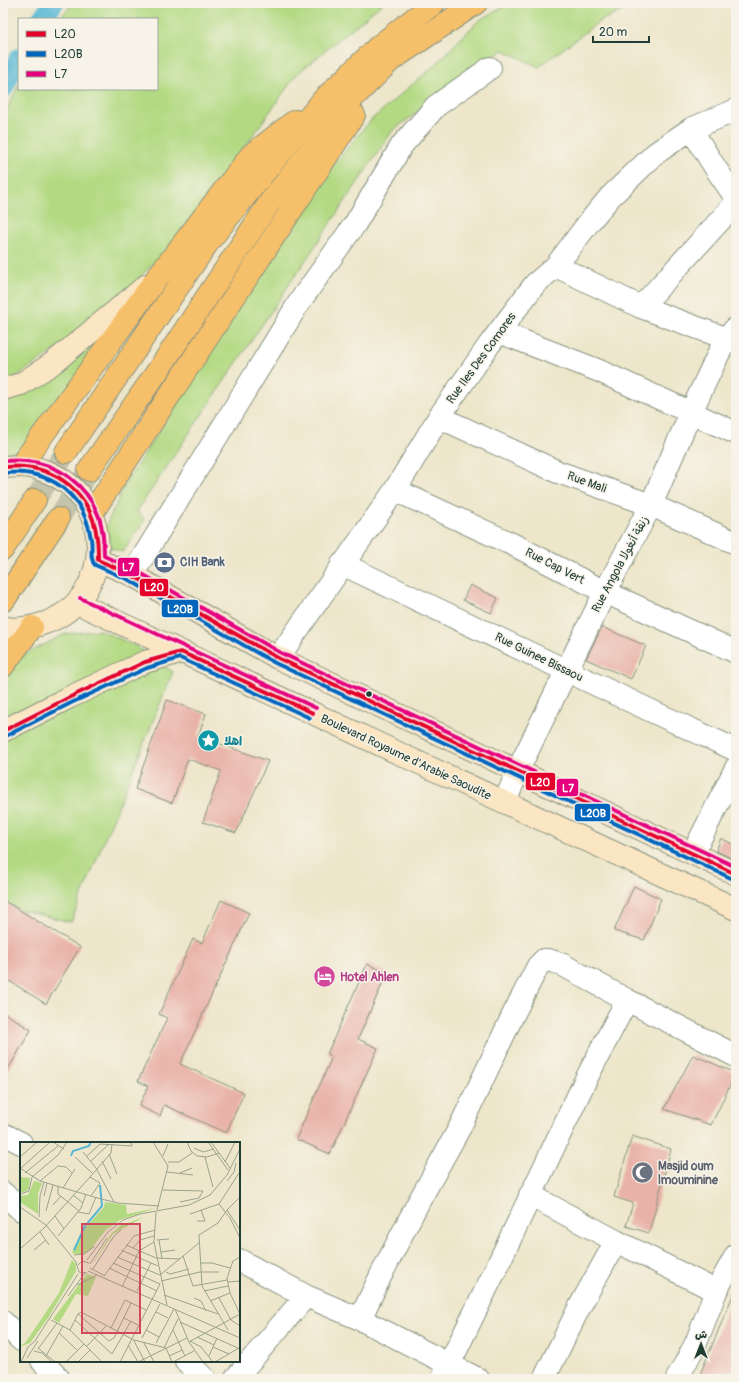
<svg xmlns="http://www.w3.org/2000/svg" width="739" height="1382" font-family="Pangolin,'Playpen Sans Arabic',sans-serif">
<style>
.green{fill:#b3da83;stroke:#698c5c}
.lines{fill:none;stroke-linecap:round;stroke-linejoin:round}
.canal{stroke:#55b7d3;stroke-width:20}
.building{fill:#e9b2a8}
.highway-tunnel{stroke:#c4c4ac;stroke-width:22;stroke-dasharray:22 11;stroke-linecap:butt}
.street-casing{stroke:#86927f;stroke-width:24}
.secondary-casing{stroke:#86927f;stroke-width:24}
.highway-casing{stroke:#86927f;stroke-width:24}
.street{stroke:#fff;stroke-width:22}
.secondary{stroke:#fbe6c4;stroke-width:22}
.highway{stroke:#f6c06b;stroke-width:22}
.bus-1-casing{stroke:#f7f3e8;stroke-width:7}
.bus-2-casing{stroke:#f7f3e8;stroke-width:7}
.bus-3-casing{stroke:#f7f3e8;stroke-width:7}
.bus-1{stroke:#e4002b;stroke-width:4}
.bus-2{stroke:#0065bd;stroke-width:4}
.bus-3{stroke:#e5007d;stroke-width:4}
.bus-dot{fill:#1f3d34;stroke:#f7f3e8;stroke-width:1.5}
.labels{text-anchor:middle;stroke-width:3;stroke-linejoin:round;paint-order:stroke}
.street-label{font-size:12px;fill:#1f3d34;stroke:#f7f3e8}
.service-label{font-size:12px;font-weight:bold;fill:#4e5e75;stroke:#f7f3e8;text-anchor:start}
.culture-label{font-size:12px;font-weight:bold;fill:#0d838f;stroke:#f7f3e8;text-anchor:start}
.hotel-label{font-size:12px;font-weight:bold;fill:#b23c85;stroke:#f7f3e8;text-anchor:start}
.worship-label{font-size:12px;font-weight:bold;fill:#5b616d;stroke:#f7f3e8;text-anchor:start}
.inset-river{fill:none;stroke:#55b7d3;stroke-width:2}
.inset-road{fill:none;stroke:#9ba28e;stroke-width:1}
.view{fill:#d1495b;fill-opacity:0.15;stroke:#d1495b;stroke-width:2}
.inset-edge{fill:none;stroke:#1f3d34;stroke-width:2}
.line-badge{stroke:#f7f3e8;stroke-width:1.5}
.badge-label{font-size:11px;text-anchor:middle;font-weight:bold;fill:#fff}
</style>
<rect width="100%" height="100%" fill="#f7f3e8"/>
<filter id="ink" filterUnits="userSpaceOnUse"><feTurbulence type="fractalNoise" baseFrequency=".025" numOctaves="2"/><feDisplacementMap in="SourceGraphic" scale="8" xChannelSelector="R" yChannelSelector="G"/><feConvolveMatrix kernelMatrix="1 2 1 2 8 2 1 2 1" color-interpolation-filters="sRGB"/></filter>
<filter id="wash" filterUnits="userSpaceOnUse"><feTurbulence type="fractalNoise" baseFrequency=".012" numOctaves="4" result="noise"/><feDisplacementMap in="SourceGraphic" scale="16" xChannelSelector="R" yChannelSelector="G"/><feGaussianBlur stdDeviation="0.9" result="paint"/><feColorMatrix in="noise" values="0 0 0 0 0 0 0 0 0 0 0 0 0 0 0 0 0 1.4 0 .05"/><feComposite in="paint" operator="in"/></filter>
<g filter="url(#wash)">
<rect width="100%" height="100%" fill="#ede6ca"/>
<path class="green" d="M73,3H383L297,74L187,227L98,322L3,385V118L19,84V89H157V19H59Z
M511,3H641L600,21L539,67L503,50L393,130L137,511L145,520L123,552L111,548L105,528L125,484L316,185L371,120L435,65L478,21Z
M131,308L24,450L3,453V406L55,372Z
M100,630L136,646L173,672L71,922L3,906V680L20,657L65,634Z"/>
<g class="lines">
<path class="canal" d="M41,19L54,3
M3,89L19,58"/>
</g>
<g id="blocks">
<path class="building" d="M470,585L498,598L491,613L463,600Z
M602,627L646,646L631,679L586,659Z
M167,700L206,714L198,736L268,761L236,833L203,822L221,771L188,759L172,803L135,789Z
M721,838L736,846V854L734,859L716,851Z
M634,886L661,899L644,940L614,931Z
M3,900L80,947L46,1004L3,977Z
M221,900L249,913L180,1064L244,1093L226,1133L164,1105L160,1116L139,1106L148,1086L138,1081L167,1018L159,1014L193,939L202,943Z
M367,964L387,973L358,1039L378,1048L330,1154L296,1139L332,1057L327,1054Z
M3,1012L31,1030L3,1078Z
M693,1055L736,1073L711,1125L664,1109Z
M632,1136L671,1149L649,1233L626,1226L633,1203L614,1197Z
M736,1288V1379H698Z"/>
</g>
</g>
<g filter="url(#ink)">
<use href="#blocks" fill-opacity="0" stroke="#86927f" stroke-width="1"/>
<g class="lines">
<path class="highway-tunnel" d="M35,500L66,452
M58,519L89,470"/>
<defs>
<path id="street" d="M691,129L716,169L736,198
M556,266L641,307L736,342
M641,307L736,203
M499,332L597,370L736,433
M439,417L558,472L651,505L736,543
M395,490L514,545L605,592L736,652
M342,564L662,716L736,750
M132,575L300,301L355,224L402,145L436,106L490,68
M278,658L395,490L439,417L489,345L535,284L556,266L590,221L610,197L656,153L691,129L736,110
M505,802L518,770L605,592L651,505L691,412L726,338L736,328
M693,853L736,768
M3,1134L21,1143
M3,1193L21,1210
M530,1195L616,1241L716,1291
M239,1260L306,1296L360,1319L478,1379
M360,1319L382,1273L418,1203L459,1129L513,1015L538,966L544,960H548L561,964L627,1000L736,1056
M3,1322L21,1340
M42,1361L59,1379
M186,1361L205,1379
M235,1379L306,1296
M442,1379L493,1275L585,1081L627,1000
M544,1379L580,1306L616,1241
M677,1379L696,1343L716,1291L736,1255"/>
<path id="secondary" d="M3,389L21,384L53,363L147,285
M3,467C16,466 30,465 42,470C115,494 117,597 45,623C33,627 16,631 3,627
M98,560L132,575L278,658L736,874
M77,603L413,760L736,909
M3,731L68,698L145,662L181,652"/>
<path id="highway" d="M66,452L209,241L323,100L379,46L434,3
M20,466L159,275L251,155L295,121
M89,470L159,369L270,202L348,103L390,61L476,3
M92,513L354,115
M3,549L35,500
M4,600L58,519
M3,666L32,627"/>
</defs>
<use href="#street" class="street-casing"/>
<use href="#secondary" class="secondary-casing"/>
<use href="#highway" class="highway-casing"/>
<use href="#street" class="street"/>
<use href="#secondary" class="secondary"/>
<use href="#highway" class="highway"/>
<defs>
<path id="bus-1" d="M3,467C10,467 18,466 25,467C64,471 93,500 97,538C98,545 98,553 98,560L132,575L278,658L736,874
M3,731L68,698L145,662L181,652L313,713"/>
<path id="bus-2" d="M3,473C10,473 18,472 25,473C61,477 86,503 91,539C93,547 89,559 95,565L129,580L275,663L733,879
M6,736L71,703L147,668L180,658L310,718"/>
<path id="bus-3" d="M3,461C10,461 17,460 25,461C58,463 87,485 99,517C103,529 104,543 104,556L135,570L281,653L736,867
M80,598L316,708"/>
</defs>
<use href="#bus-1" class="bus-1-casing"/>
<use href="#bus-2" class="bus-2-casing"/>
<use href="#bus-3" class="bus-3-casing"/>
<use href="#bus-1" class="bus-1"/>
<use href="#bus-2" class="bus-2"/>
<use href="#bus-3" class="bus-3"/>
</g>
</g>
<defs>
<symbol id="bank-disc" viewBox="-11 -11 22 22"><circle r="9.5" fill="#5c6f8a" stroke="#f7f3e8"/><path d="M-6-4H6V4H-6ZM0-2.3a2.3 2.3 0 1 0 0 4.6a2.3 2.3 0 1 0 0-4.6Z" fill="#fff"/></symbol>
<symbol id="sight-disc" viewBox="-11 -11 22 22"><circle r="9.5" fill="#0f9aa8" stroke="#f7f3e8"/><path d="M0-6L1.8-2.2L6-1.7L2.9 1.2L3.7 5.4L0 3.3L-3.7 5.4L-2.9 1.2L-6-1.7L-1.8-2.2Z" fill="#fff"/></symbol>
<symbol id="hotel-disc" viewBox="-11 -11 22 22"><circle r="9.5" fill="#d1479c" stroke="#f7f3e8"/><path d="M-6-4.5h1.5V1H6V5H4.5V3h-9V5H-6ZM-4 0a1.8 1.8 0 1 1 3.6 0ZM.5 0V-2.5h3Q6-2.5 6 0Z" fill="#fff"/></symbol>
<symbol id="mosque-disc" viewBox="-11 -11 22 22"><circle r="9.5" fill="#6b7280" stroke="#f7f3e8"/><path d="M3.5-4.9A6 6 0 1 0 3.5 4.9A5 5 0 1 1 3.5-4.9Z" fill="#fff"/></symbol>
</defs>
<g fill-rule="evenodd">
<use href="#bank-disc" x="152" y="550" width="25" height="25"/>
<use href="#sight-disc" x="196" y="728" width="25" height="25"/>
<use href="#hotel-disc" x="312" y="964" width="25" height="25"/>
<use href="#mosque-disc" x="630" y="1160" width="25" height="25"/>
</g>
<circle class="bus-dot" cx="369" cy="694" r="3.5"/>
<g class="labels">
<g class="street-label">
<text transform="translate(481 358) rotate(-54)" y="4">Rue Iles Des Comores</text>
<text transform="translate(587 482) rotate(20)" y="4">Rue Mali</text>
<text transform="translate(620 564) rotate(-62)" y="4">Rue Angola زنقة أنغولا</text>
<text transform="translate(555 566) rotate(27)" y="4">Rue Cap Vert</text>
<text transform="translate(539 657) rotate(26)" y="4">Rue Guinee Bissaou</text>
<text transform="translate(406 757) rotate(25)" y="4">Boulevard Royaume d'Arabie Saoudite</text>
</g>
<g class="service-label">
<text x="180" y="566">CIH Bank</text>
</g>
<g class="culture-label">
<text x="224" y="745">اهلا</text>
</g>
<g class="hotel-label">
<text x="340" y="981">Hotel Ahlen</text>
</g>
<g class="worship-label">
<text x="658" y="1170">Masjid oum<tspan x="658" dy="14">lmouminine</tspan></text>
</g>
</g>
<g transform="translate(20 1142)">
<rect width="220" height="220" fill="#ede6ca"/>
<path d="M0,35L10,36L9,47L4,50H0ZM14,39L22,41L18,52V72L0,60V54L8,53ZM85,60L106,63L107,72L136,66L100,78L86,88L70,108L64,112H54L52,110L66,85L84,65ZM124,75L93,92L71,125L91,92L100,84ZM52,118L56,122V129L28,176L10,201L2,204H0L5,201L39,151ZM67,132L76,135L68,154L56,152L39,181L33,177Z" fill="#b3da83"/>
<path class="inset-river" d="M51,14L53,9L69,4L71,0M54,108L65,84L82,64L80,43"/>
<path class="inset-road" d="M33,0L44,7M133,0L148,24L137,68M167,0L171,9L177,14L187,15L199,11M188,0L208,28M191,0L210,26M174,6L183,10L194,7M63,10L76,26L94,60M89,12L97,32M67,14L80,2L112,4L111,0M143,14L148,2M0,15L17,0M55,15L72,31M185,15L193,45M71,19L89,2M82,19L91,37M148,20H159L172,11M205,20L215,0M0,26L20,39L81,57L98,61L139,64M0,27L30,0M147,30L173,33M5,31L38,4M160,31L172,26M219,31L199,62L210,76L220,96M70,35L91,11L92,2M20,39L38,24L46,25L52,31M207,39L214,30L216,21M38,45V52L59,69M43,46L55,27M143,48L183,49L179,56L160,60M0,52L9,49L12,35L38,13L47,0M53,53L63,61M24,54L27,41M71,54L80,41M33,63L41,54M0,65L26,83L56,120L59,130L67,131M207,68L220,88M26,69L33,43M58,70L69,72L76,55M136,70L134,100L147,163M170,72L199,62M35,74L44,87M19,75L20,54L24,40M177,79H185L181,68M20,90L29,103M38,94L61,66L66,52M137,98L149,97M139,98L142,117M106,103L136,116L160,117M113,106L120,98L134,94M0,107L24,86L70,35L80,41M14,108L26,98M101,108L138,124M141,110L155,108M54,113L64,112L75,104M163,114L173,144L207,138M97,115L140,133L180,100M67,118L88,90L103,78L120,72L169,63L190,53L207,33L220,7M93,121L140,142M181,121H192L210,126M70,122L87,96M58,123L62,119L69,121M70,126L85,134M89,126L137,149M73,127L94,94L101,88M68,129L220,196M146,130L150,132L169,127M84,134L114,94L135,88M141,139L180,130H199M208,140L220,139M57,143L77,133M102,145L119,109L134,100M117,149L131,121M184,149L208,144M144,153L198,172M48,154L65,131M174,156L181,159L186,169M199,156L211,178L220,184M190,159L210,151M155,167L169,200L183,220M136,170L148,176M58,172L89,199L94,196L111,161M220,172L210,151L207,136L213,119L220,115M104,176L118,183M31,178L50,188L82,220M55,178L92,212L111,179M160,180L220,207M91,186L105,158L126,168M50,188L58,172L61,170L112,197M126,188L139,195M153,188L165,214M208,188L182,144L179,93L198,81L207,68L220,55M39,191L57,208M177,195L194,203M122,196L140,162M113,197L125,220M114,198L146,206L152,220M170,199L181,205L193,220M169,200L220,172M124,201L134,220M136,201L154,167M108,203L118,220M67,204L86,184M193,205L209,212M18,206L35,220M144,206L158,177M18,207L37,181M14,209L22,211L32,220M26,214L43,184M149,214L162,208M189,214L197,196M7,216L18,199M1,220L8,205L15,199L58,132M46,220L64,202M58,220L70,208M100,220L140,142M118,220L167,196M153,220L174,209M195,220L219,206"/>
<path class="view" d="M62,82H120V191H62Z"/>
<rect width="220" height="220" class="inset-edge"/>
</g>
<g class="line-badge">
<rect x="117" y="557" width="23" height="20" rx="4" fill="#e5007d"/>
<rect x="139" y="578" width="30" height="19" rx="4" fill="#e4002b"/>
<rect x="161" y="599" width="38" height="19" rx="4" fill="#0065bd"/>
<rect x="525" y="772" width="31" height="19" rx="4" fill="#e4002b"/>
<rect x="556" y="778" width="23" height="19" rx="4" fill="#e5007d"/>
<rect x="574" y="803" width="37" height="19" rx="4" fill="#0065bd"/>
</g>
<g class="badge-label">
<text x="128" y="571">L7</text>
<text x="154" y="591">L20</text>
<text x="180" y="613">L20B</text>
<text x="540" y="786">L20</text>
<text x="568" y="792">L7</text>
<text x="593" y="817">L20B</text>
</g>
<rect width="739" height="1382" fill="none" stroke="#f7f3e8" stroke-width="16"/>
<rect x="18" y="18" width="140" height="72" fill="#f7f3e8" stroke="#a1aaa0"/>
<rect x="26" y="31" width="20" height="6" fill="#e4002b" stroke="#a1aaa0"/>
<text x="54" y="38" font-size="12" fill="#1f3d34">L20</text>
<rect x="26" y="51" width="20" height="6" fill="#0065bd" stroke="#a1aaa0"/>
<text x="54" y="58" font-size="12" fill="#1f3d34">L20B</text>
<rect x="26" y="71" width="20" height="6" fill="#e5007d" stroke="#a1aaa0"/>
<text x="54" y="78" font-size="12" fill="#1f3d34">L7</text>
<g transform="translate(701 1344)" stroke="#f7f3e8" stroke-width="3" paint-order="stroke">
<path d="M0-3L7 15L0 10L-7 15Z" fill="#1f3d34"/>
<text y="-6" font-size="11" font-weight="bold" text-anchor="middle" fill="#1f3d34">ش</text>
</g>
<path d="M593 36v6h56v-6" fill="none" stroke="#1f3d34" stroke-width="2"/>
<text x="599" y="36" font-size="12" fill="#1f3d34" stroke="#f7f3e8" stroke-width="3" paint-order="stroke">20 m</text>
</svg>
